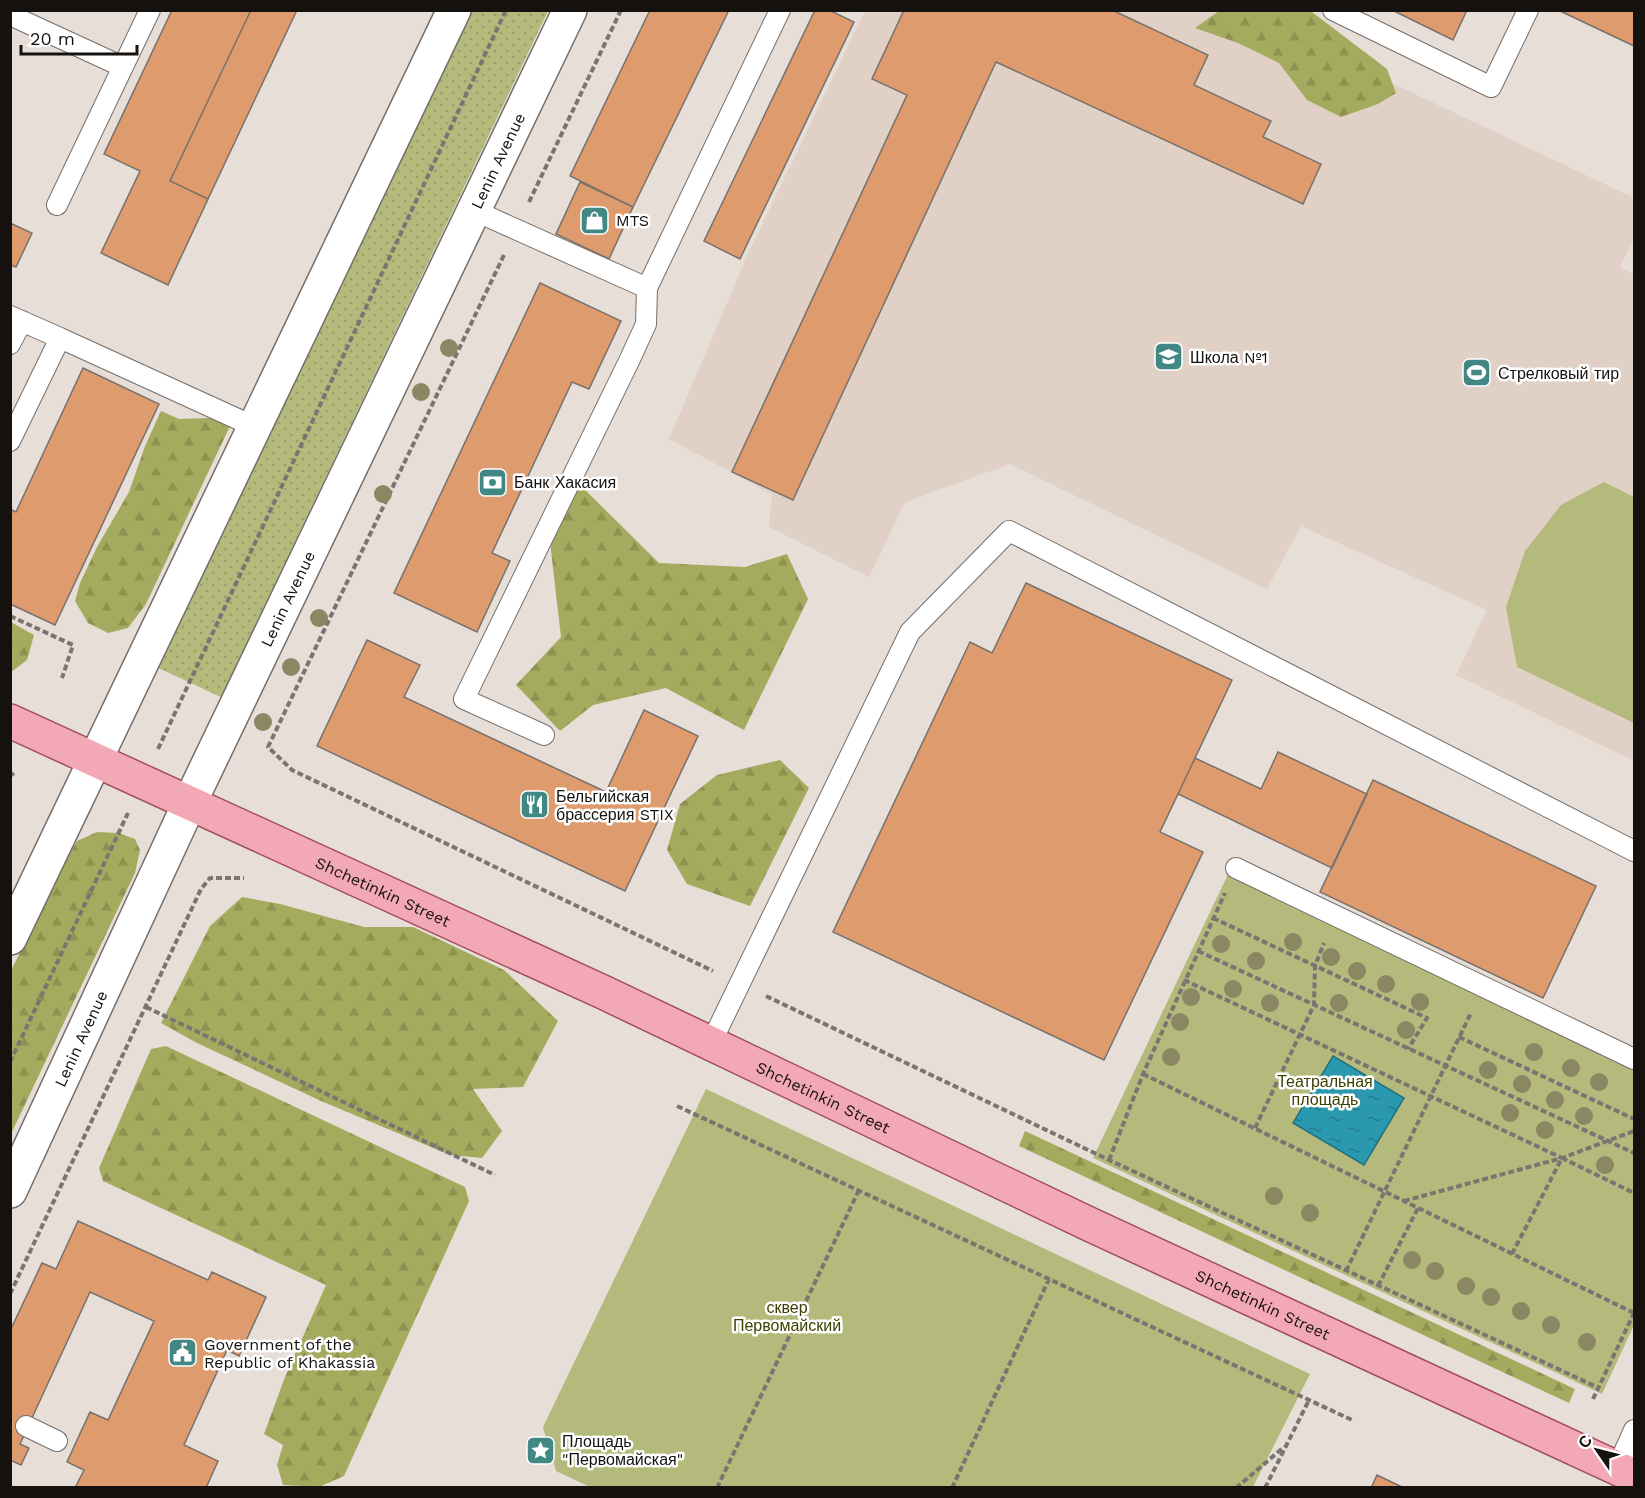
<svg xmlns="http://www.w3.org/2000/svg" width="1645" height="1498" font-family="'Work Sans',sans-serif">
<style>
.built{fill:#e0d0c5}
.grass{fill:url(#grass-dots)}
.forest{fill:url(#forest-firs)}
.park{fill:#b4ba7b}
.water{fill:url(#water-ripples);stroke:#23707f;stroke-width:1.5}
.building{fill:#de9b6e;stroke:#79716c;stroke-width:1.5}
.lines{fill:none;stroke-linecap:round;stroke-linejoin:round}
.service-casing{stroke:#766e69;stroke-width:22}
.minor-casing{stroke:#766e69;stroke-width:36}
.primary-casing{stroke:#a04d5b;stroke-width:36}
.path{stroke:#7b7571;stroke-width:4;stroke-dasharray:6 3;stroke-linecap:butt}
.service{stroke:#fff;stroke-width:20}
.minor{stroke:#fff;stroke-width:33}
.primary{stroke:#f3a8b5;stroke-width:33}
.tree{fill:#8a8762}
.labels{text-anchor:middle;stroke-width:5;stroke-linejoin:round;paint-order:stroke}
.street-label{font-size:16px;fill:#14110f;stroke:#fff}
.poi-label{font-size:16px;fill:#14110f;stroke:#fff;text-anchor:start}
.park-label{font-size:16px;fill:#3d4001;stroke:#fff}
</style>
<defs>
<pattern id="grass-dots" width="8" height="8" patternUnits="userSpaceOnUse" patternTransform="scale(1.5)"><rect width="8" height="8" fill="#b4ba7b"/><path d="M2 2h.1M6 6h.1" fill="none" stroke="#9a9f69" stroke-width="1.8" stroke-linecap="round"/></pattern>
<pattern id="forest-firs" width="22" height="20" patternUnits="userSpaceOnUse" patternTransform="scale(1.5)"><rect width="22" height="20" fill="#a5ab5e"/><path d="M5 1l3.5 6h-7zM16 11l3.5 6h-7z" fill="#8d9250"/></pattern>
<pattern id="water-ripples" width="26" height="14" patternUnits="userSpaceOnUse" patternTransform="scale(1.5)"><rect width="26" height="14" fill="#2a99af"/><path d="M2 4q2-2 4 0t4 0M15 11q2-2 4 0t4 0" fill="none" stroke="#237b8d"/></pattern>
</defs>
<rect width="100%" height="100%" fill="#e7ded8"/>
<path class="built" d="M865,11H1240L1634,198V238L1620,267L1634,275V761L1456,675L1487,610L1301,526L1267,589L1010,464L905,502L869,577L769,527L772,494L669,439L747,256Z"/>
<path class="grass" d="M464,11H548L221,697L156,667Z"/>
<path class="forest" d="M1219,11L1308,10L1312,12L1387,69L1396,93L1378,104L1341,117L1307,100L1279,63L1238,43L1195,28Z
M161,411L179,419L210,418L230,426L146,604L128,628L108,633L88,623L75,601L80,583L97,547L129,492L145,446Z
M572,477L659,563L745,567L787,554L808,599L744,730L666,688L593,705L560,731L516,685L561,637L550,542Z
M11,622L34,635L27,660L11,672Z
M780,760L809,788L750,906L687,884L667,850L680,804L717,775Z
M97,832L118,833L135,839L140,850L135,873L11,1134L10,973L58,874L77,841Z
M242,897L280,904L364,927H413L504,970L558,1021L523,1087L473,1089L502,1131L482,1158L450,1155L321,1101L197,1043L161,1023L210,926Z
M166,1046L465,1187L469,1201L344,1476L319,1487L283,1485L277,1465L283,1445L264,1434L285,1377L326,1285L103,1181L99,1168L151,1049Z
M1025,1131L1575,1389L1569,1403L1019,1146Z"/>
<path class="park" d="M1604,482L1634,497V723L1517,667L1506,607L1525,551L1561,505Z
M1231,868L1634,1061V1325L1602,1394L1093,1158Z
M706,1089L1310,1374L1253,1487L592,1488L556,1471L543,1427Z"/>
<path class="water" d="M1333,1056L1404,1098L1364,1165L1293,1123Z"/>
<path class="building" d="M172,10H251L170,181L208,199L168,285L101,253L140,171L104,154Z
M251,10H297L208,199L170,181Z
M650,10H729L633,207L570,176Z
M815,10H829L854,22L740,259L704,241Z
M904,10H1112L1208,55L1194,85L1271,121L1263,137L1321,164L1303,204L996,62L793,500L732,472L907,95L872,79Z
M1392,10H1467L1453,40Z
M1558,10H1634V46Z
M580,182L633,207L609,259L556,234Z
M10,223L32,233L16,267L10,265Z
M540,283L621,321L589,389L572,382L492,553L510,561L477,632L394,593Z
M83,368L159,404L55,625L10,604V509L16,512Z
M1026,583L1232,680L1160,832L1203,852L1104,1060L833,932L970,642L992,653Z
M367,640L420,665L404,697L606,792L644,710L698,736L625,891L317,746Z
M1278,752L1367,794L1332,868L1178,794L1195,758L1261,789Z
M1373,780L1596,886L1543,998L1320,892Z
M78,1221L208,1280L212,1272L266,1297L239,1356L227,1350L184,1445L218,1461L206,1488H75L84,1470L67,1462L90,1412L108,1420L154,1321L90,1292L20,1444L29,1448L21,1465L10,1460V1331L42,1263L56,1269Z
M1377,1475L1404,1488H1371Z"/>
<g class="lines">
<defs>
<path id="service" d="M1333,10L1491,87L1528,10
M10,15L123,67
M57,205L150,10
M473,210L647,288L780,10
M10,316L60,338L10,441
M60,338L255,427
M10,344L22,321
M544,735L464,699L630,359L646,324L647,288
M1236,868L1634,1059
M711,1043L910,632L1009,531L1634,851
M26,1426L57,1441
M1617,1468L1634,1430"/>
<g id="minor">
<path d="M10,938L454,10"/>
<path id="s1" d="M10,1191L190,802L570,10"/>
</g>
<g id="primary">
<path id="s2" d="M10,721L603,992L1089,1224L1634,1476"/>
</g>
</defs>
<use href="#service" class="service-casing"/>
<use href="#minor" class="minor-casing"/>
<use href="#primary" class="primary-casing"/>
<path class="path" d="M529,202L621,10
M504,255L268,747L292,770L713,971
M10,616L73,645L62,678
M158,749L506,10
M10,776L14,773
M1213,918L1427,1018L1408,1049
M1198,951L1634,1153
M1184,980L1562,1158
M766,996L1109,1160L1599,1388
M146,1007L495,1175
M1459,1037L1634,1119
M10,1062L128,813
M1143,1074L1634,1313
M677,1106L1352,1420
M1255,1128L1314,1005L1315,966L1324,943
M1109,1160L1143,1074L1225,893
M1404,1201L1562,1158L1634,1131
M1512,1254L1562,1158L1634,1193
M1346,1271L1471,1013
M1378,1286L1418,1208
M10,1294L201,889L210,878H244
M1593,1399L1634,1313
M717,1488L859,1190
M952,1488L1049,1279
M1236,1488L1284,1447
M1265,1488L1309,1400"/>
<use href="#service" class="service"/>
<use href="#minor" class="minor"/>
<use href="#primary" class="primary"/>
</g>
<g class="tree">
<circle cx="449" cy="348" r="9"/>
<circle cx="421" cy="392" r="9"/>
<circle cx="383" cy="494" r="9"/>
<circle cx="319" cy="618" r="9"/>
<circle cx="291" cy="667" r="9"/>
<circle cx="263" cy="722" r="9"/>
<circle cx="1293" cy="942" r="9"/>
<circle cx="1221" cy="944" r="9"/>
<circle cx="1331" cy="957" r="9"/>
<circle cx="1256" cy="961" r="9"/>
<circle cx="1357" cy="971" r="9"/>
<circle cx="1386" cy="984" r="9"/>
<circle cx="1233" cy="989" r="9"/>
<circle cx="1191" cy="997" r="9"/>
<circle cx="1420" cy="1002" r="9"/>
<circle cx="1270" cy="1003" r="9"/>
<circle cx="1339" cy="1003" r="9"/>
<circle cx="1180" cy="1022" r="9"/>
<circle cx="1406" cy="1030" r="9"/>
<circle cx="1534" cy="1052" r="9"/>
<circle cx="1171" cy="1057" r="9"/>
<circle cx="1571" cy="1068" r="9"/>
<circle cx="1488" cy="1070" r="9"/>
<circle cx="1599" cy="1082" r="9"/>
<circle cx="1522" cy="1084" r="9"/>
<circle cx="1555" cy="1100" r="9"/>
<circle cx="1510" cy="1113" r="9"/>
<circle cx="1584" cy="1116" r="9"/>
<circle cx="1545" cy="1130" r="9"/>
<circle cx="1605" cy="1165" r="9"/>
<circle cx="1274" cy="1196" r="9"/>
<circle cx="1310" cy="1213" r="9"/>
<circle cx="1412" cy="1260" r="9"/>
<circle cx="1435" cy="1271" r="9"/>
<circle cx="1466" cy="1286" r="9"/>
<circle cx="1491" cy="1297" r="9"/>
<circle cx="1521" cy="1311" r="9"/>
<circle cx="1551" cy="1325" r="9"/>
<circle cx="1587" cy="1342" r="9"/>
</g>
<defs>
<symbol id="shop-square" viewBox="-11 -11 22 22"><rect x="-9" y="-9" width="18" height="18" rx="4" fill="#418885" stroke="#fff"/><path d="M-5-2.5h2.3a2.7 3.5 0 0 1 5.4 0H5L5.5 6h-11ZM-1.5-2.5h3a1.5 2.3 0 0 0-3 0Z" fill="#fff"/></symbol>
<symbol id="school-square" viewBox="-11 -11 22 22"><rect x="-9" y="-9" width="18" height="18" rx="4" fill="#418885" stroke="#fff"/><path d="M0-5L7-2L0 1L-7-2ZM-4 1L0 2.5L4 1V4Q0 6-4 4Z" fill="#fff"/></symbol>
<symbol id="stadium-square" viewBox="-11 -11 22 22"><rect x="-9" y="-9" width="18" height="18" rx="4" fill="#418885" stroke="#fff"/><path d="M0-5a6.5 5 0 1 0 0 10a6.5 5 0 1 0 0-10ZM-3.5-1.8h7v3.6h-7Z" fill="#fff"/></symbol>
<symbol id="bank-square" viewBox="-11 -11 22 22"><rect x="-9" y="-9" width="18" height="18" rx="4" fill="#418885" stroke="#fff"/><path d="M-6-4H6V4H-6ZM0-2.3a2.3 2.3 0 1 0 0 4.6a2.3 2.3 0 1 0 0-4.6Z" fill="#fff"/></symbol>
<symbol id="restaurant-square" viewBox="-11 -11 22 22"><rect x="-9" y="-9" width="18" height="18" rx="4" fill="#418885" stroke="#fff"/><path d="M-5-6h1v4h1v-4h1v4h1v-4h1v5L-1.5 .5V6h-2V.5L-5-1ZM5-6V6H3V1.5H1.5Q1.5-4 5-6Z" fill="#fff"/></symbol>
<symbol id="civic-square" viewBox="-11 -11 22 22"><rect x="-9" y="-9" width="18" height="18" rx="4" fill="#418885" stroke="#fff"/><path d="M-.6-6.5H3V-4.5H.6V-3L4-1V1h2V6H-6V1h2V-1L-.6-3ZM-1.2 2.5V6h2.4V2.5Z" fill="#fff"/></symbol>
<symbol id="sight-square" viewBox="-11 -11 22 22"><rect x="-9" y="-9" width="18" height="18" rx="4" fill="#418885" stroke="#fff"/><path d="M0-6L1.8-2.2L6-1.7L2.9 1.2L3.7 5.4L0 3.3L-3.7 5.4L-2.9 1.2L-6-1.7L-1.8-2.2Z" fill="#fff"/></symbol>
</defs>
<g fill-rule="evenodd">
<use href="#shop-square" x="578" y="204" width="33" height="33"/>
<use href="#school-square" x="1152" y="340" width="33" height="33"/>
<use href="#stadium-square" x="1460" y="356" width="33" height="33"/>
<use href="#bank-square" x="476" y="466" width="33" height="33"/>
<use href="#restaurant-square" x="518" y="788" width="33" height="33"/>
<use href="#civic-square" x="166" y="1336" width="33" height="33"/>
<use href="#sight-square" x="524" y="1434" width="33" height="33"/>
</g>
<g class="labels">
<g class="street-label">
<text dy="6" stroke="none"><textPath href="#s1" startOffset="1140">Lenin Avenue</textPath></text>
<text dy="6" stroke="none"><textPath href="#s1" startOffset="654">Lenin Avenue</textPath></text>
<text dy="6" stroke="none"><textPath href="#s2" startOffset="410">Shchetinkin Street</textPath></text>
<text dy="6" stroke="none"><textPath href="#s1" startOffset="168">Lenin Avenue</textPath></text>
<text dy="6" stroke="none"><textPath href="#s2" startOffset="896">Shchetinkin Street</textPath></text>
<text dy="6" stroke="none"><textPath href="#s2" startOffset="1382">Shchetinkin Street</textPath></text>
</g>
<g class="poi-label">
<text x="616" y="226">MTS</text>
<text x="1190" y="363">Школа №1</text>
<text x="1498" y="379">Стрелковый тир</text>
<text x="514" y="488">Банк Хакасия</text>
<text x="556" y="802">Бельгийская<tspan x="556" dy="18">брассерия STIX</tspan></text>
<text x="204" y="1350">Government of the<tspan x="204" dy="18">Republic of Khakassia</tspan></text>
<text x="562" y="1447">Площадь<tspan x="562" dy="18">"Первомайская"</tspan></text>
</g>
<g class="park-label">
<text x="1325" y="1087">Театральная<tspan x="1325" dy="18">площадь</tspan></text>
<text x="787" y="1313">сквер<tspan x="787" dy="18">Первомайский</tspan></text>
</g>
</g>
<rect width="1645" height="1498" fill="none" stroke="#14110f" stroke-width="24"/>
<g transform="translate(1597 1450) rotate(305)" stroke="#ffffff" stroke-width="4.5" paint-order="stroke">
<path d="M0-4.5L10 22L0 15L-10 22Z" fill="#14110f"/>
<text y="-9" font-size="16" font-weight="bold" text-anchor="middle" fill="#14110f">С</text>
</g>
<path d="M21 45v9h116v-9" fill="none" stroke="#14110f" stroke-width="3"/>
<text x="30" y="45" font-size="18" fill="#14110f" stroke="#ffffff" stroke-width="4.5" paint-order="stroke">20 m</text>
</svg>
